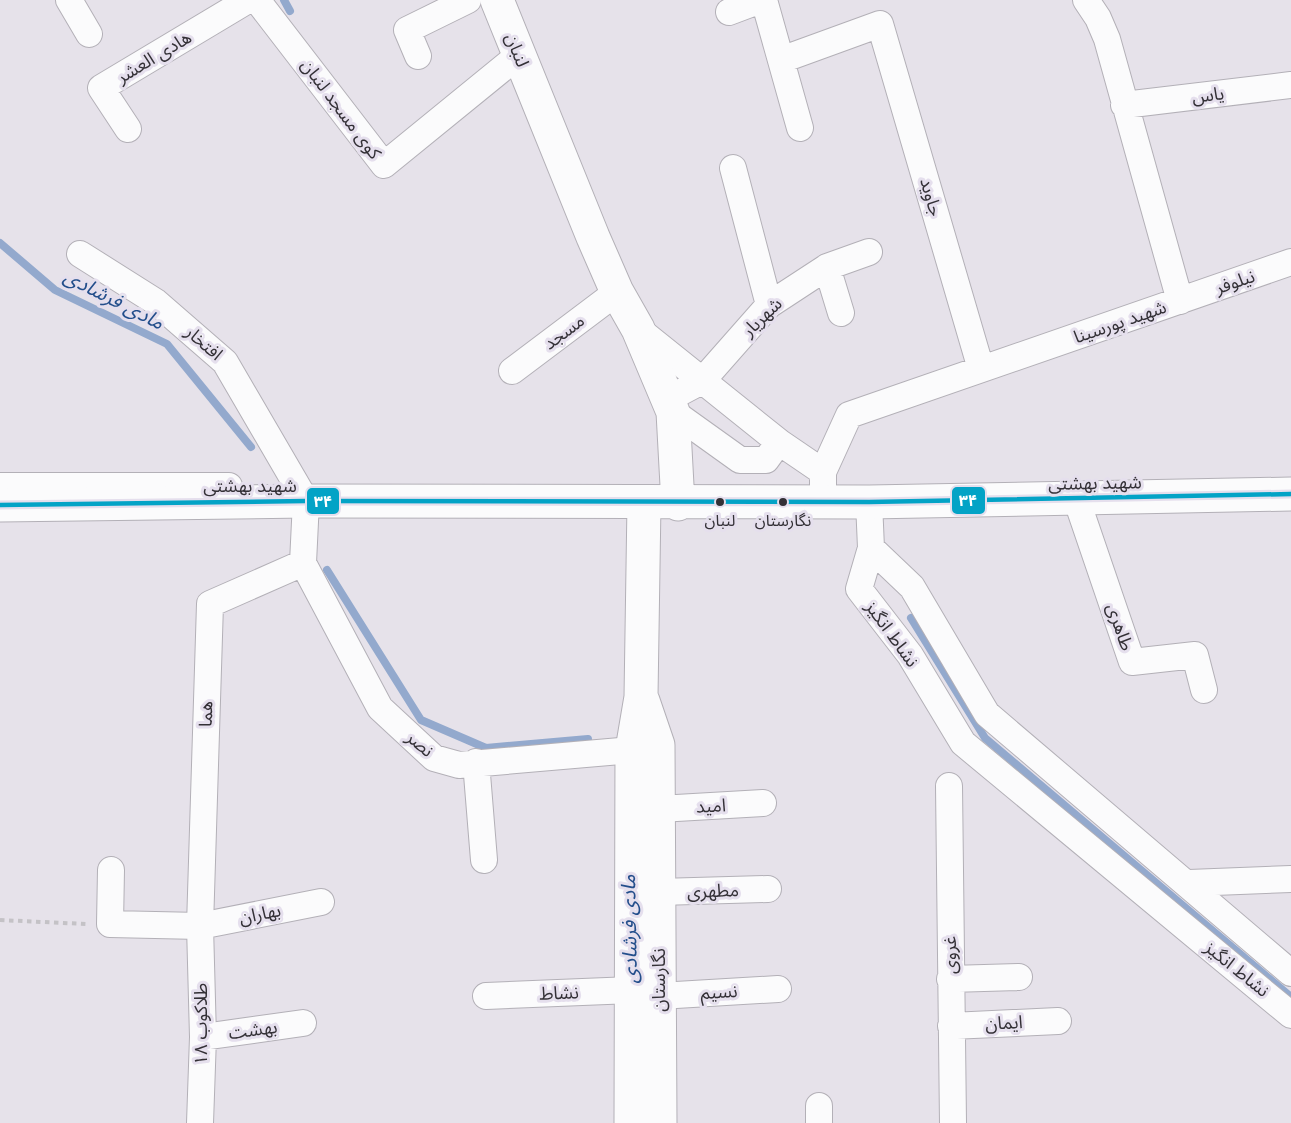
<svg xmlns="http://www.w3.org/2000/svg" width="1291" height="1123" font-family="Quicksand,'Noto Sans Arabic',sans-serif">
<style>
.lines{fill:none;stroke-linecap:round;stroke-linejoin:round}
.stream{stroke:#93a9cd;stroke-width:8}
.street-casing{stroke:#b3b0b7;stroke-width:28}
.secondary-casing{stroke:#b3b0b7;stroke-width:35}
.path{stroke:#c4c2c6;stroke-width:4;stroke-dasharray:4.5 4.5;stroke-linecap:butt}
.street{stroke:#fbfbfc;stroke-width:26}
.secondary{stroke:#fbfbfc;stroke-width:33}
.bus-1-casing{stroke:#e5dfed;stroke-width:9}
.bus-1{stroke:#03a3c6;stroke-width:4.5}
.bus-dot{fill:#333036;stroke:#e5dfed;stroke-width:2}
.labels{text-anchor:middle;stroke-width:6;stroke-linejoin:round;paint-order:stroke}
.bus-label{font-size:16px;fill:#333036;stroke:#e5dfed}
.street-label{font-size:18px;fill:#333036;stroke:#e5dfed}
.water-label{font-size:20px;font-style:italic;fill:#234e8b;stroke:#e5dfed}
.line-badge{stroke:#e5dfed;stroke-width:2}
.badge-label{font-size:16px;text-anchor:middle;font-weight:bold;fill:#fff}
</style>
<rect width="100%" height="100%" fill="#e6e2ea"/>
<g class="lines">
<path class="stream" d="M284,0L290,11
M0,243L55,290L167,344L251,447
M327,570L421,720L486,748L588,739
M911,618L985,738L1291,997"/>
<defs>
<path id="street" d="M69,0L89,34
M257,0L384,165L519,55
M764,0L800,128
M1086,0L1098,18L1107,39L1180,301
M729,12L761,0
M418,56L407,30L468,0
M781,60L880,24L981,369
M1124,105L1291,85
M128,129L101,88L248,0
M733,168L769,305
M80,254L156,302L225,362L306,501L303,563L380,708L434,758L459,765L632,750
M827,267L841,313
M638,329L779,442L823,472
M512,371L617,292
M668,399L702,381L769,305L827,267L869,252
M673,412L740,460H766L779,442
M0,486H229
M1076,498L1132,662L1195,655L1204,690
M823,502V472L849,415L1291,262
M869,502L871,548L859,589L910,655L963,743L1291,1015
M871,548L912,587L987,714L1291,973
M476,762L484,860
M949,786L953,1123
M659,809L763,803
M111,870L110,924L200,926L321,902
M1189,883L1291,879
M659,892L768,889
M950,979L1019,977
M486,996L632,990
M659,996L778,989
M951,1026L1058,1021
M203,1037L303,1023
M819,1106V1123
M200,1123L203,1037L200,926L210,604L303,563"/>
<path id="secondary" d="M497,0L593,237L617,292L638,329L673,412L678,504
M0,505L306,501L869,502L1291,494
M643,701L658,745L660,1123
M631,1123L632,750L641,697L644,503"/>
</defs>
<use href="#street" class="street-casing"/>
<use href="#secondary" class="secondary-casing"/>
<path class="path" d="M0,920L86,924"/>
<use href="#street" class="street"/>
<use href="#secondary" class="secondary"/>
<defs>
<path id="bus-1" d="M0,505L306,501L869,502L1291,494"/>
</defs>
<use href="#bus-1" class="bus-1-casing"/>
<use href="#bus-1" class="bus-1"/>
</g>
<g class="bus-dot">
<circle cx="720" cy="502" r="5"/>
<circle cx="783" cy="502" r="5"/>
</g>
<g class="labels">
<g class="bus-label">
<text x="720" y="526">لنبان</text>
<text x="783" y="526">نگارستان</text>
</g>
<g class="street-label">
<text transform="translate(517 50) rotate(68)" y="6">لنبان</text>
<text transform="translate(154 57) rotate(-31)" y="6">هادی العشر</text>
<text transform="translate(1208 95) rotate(-7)" y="6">یاس</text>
<text transform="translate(341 109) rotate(53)" y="6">کوی مسجد لنبان</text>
<text transform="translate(931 197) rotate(74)" y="6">جاوید</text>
<text transform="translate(1235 282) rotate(-19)" y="6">نیلوفر</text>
<text transform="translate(762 317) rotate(-44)" y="6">شهریار</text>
<text transform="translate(1120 322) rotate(-19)" y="6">شهید پورسینا</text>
<text transform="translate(564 332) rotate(-37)" y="6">مسجد</text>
<text transform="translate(204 343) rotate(41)" y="6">افتخار</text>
<text transform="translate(1095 483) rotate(-1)" y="6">شهید بهشتی</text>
<text x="250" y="492">شهید بهشتی</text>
<text transform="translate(1120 627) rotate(71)" y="6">طاهری</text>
<text transform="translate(892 634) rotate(54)" y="6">نشاط انگیز</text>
<text transform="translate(206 714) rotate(-88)" y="6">هما</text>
<text transform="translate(420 744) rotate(40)" y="6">نصر</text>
<text transform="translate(711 806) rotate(-3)" y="6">امید</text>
<text transform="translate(713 891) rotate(-2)" y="6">مطهری</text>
<text transform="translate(260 914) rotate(-11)" y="6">بهاران</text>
<text transform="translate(950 955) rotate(-90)" y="6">غروی</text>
<text transform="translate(1237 969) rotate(39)" y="6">نشاط انگیز</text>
<text transform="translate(659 980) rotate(-90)" y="6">نگارستان</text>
<text transform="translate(719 992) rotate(-3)" y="6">نسیم</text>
<text transform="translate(559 993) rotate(-2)" y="6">نشاط</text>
<text transform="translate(1004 1023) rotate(-3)" y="6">ایمان</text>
<text transform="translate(201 1024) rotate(-90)" y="6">طلاکوب ۱۸</text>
<text transform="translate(253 1030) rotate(-8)" y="6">بهشت</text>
</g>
<g class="water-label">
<text transform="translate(114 299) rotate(27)" y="7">مادی فرشادی</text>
<text transform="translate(629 929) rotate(-91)" y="7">مادی فرشادی</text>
</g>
</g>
<g class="line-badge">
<rect x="951" y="486" width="35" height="29" rx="6" fill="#03a3c6"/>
<rect x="306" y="487" width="34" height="28" rx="6" fill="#03a3c6"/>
</g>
<g class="badge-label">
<text x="968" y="506">۳۴</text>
<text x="323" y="507">۳۴</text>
</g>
</svg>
